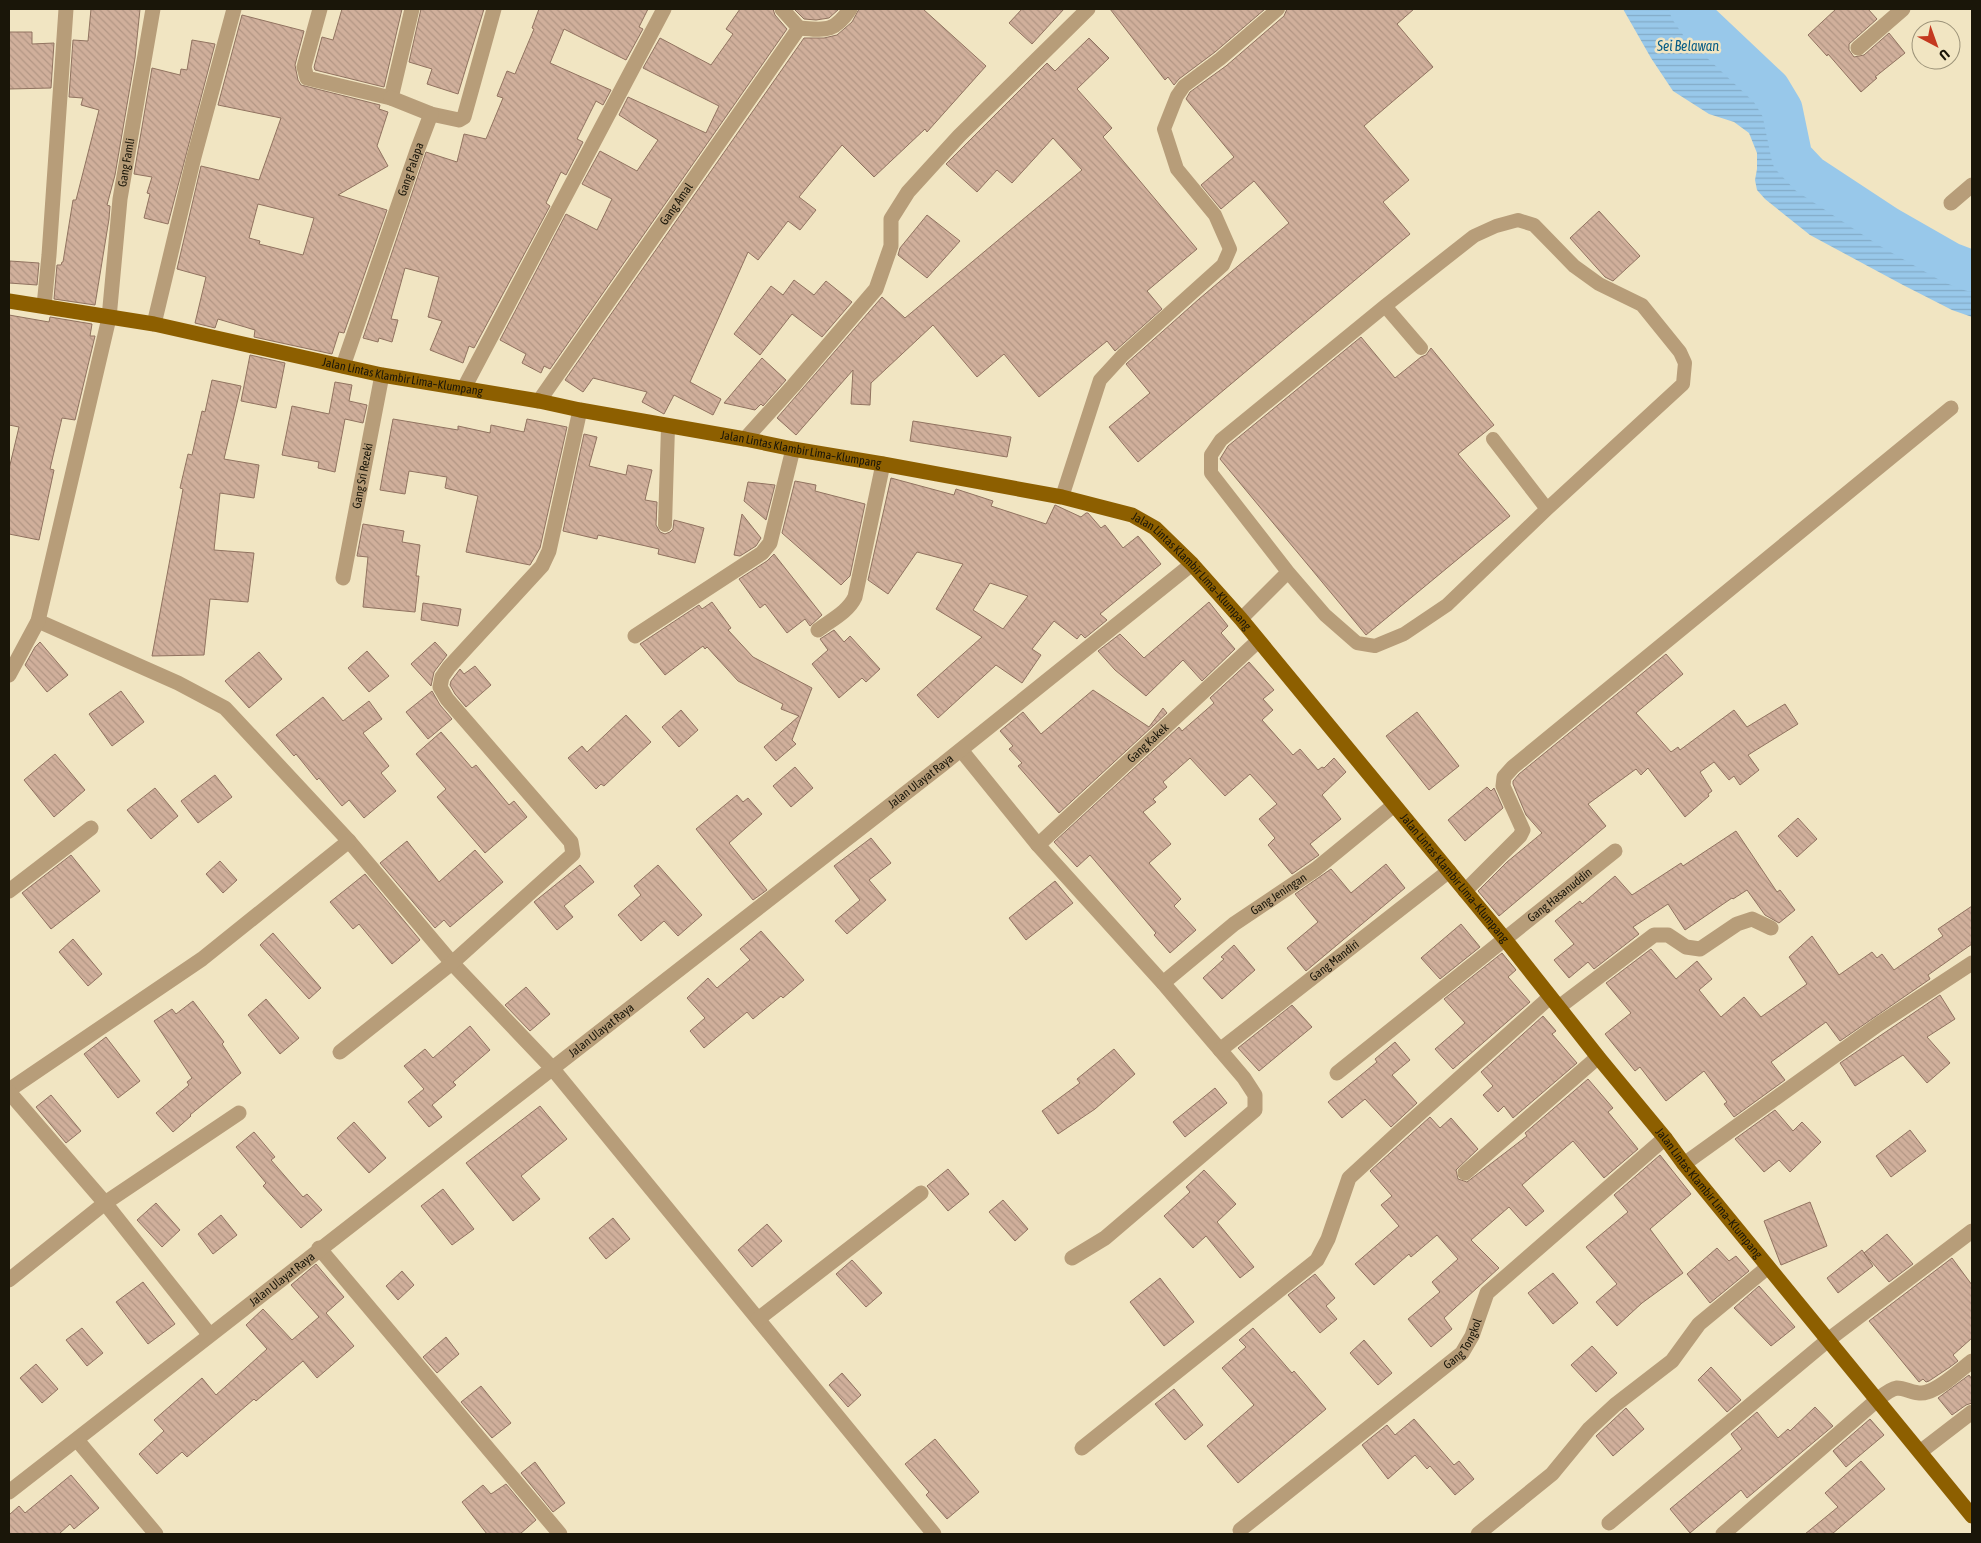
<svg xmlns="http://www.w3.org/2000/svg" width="1981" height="1543" font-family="'Asap Condensed',sans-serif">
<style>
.water{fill:url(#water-rules)}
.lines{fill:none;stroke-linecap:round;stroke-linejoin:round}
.river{stroke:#98c8ea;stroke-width:41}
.building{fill:url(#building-back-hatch);stroke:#917360;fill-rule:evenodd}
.lane{stroke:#b79d79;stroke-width:14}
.street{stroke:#b79d79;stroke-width:15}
.primary{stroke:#8d5f00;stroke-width:15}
.labels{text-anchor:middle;stroke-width:5;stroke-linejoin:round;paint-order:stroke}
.street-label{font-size:12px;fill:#1a1609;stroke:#f1e5c2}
.water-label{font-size:14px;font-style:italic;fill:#055b85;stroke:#f1e5c2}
</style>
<defs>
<pattern id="water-rules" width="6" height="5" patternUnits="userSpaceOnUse" patternTransform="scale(1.25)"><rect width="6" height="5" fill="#98c8ea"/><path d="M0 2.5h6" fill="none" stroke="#82abc7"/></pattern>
<pattern id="building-back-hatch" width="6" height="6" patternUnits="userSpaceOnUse" patternTransform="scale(1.25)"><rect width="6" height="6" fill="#d0af9b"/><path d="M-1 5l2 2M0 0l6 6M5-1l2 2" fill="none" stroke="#b29684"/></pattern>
</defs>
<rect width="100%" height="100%" fill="#f1e5c2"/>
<path class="water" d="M1623,9H1714C1722,26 1724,46 1734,63C1743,78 1759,89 1768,104C1781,129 1783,159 1801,181C1813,194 1823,188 1836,194C1843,197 1857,218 1864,225L1972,276V317L1952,310L1903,285L1810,235L1765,199L1757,190L1755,180L1757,169V153L1749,133L1734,122L1709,114L1673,91L1651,58Z"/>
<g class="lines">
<path class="river" d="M1690,9L1699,22L1770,89L1782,109L1792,157L1809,175L1888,227L1951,263L1972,271"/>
</g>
<path class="building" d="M91,9H140L135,58L115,175L107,205L110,206L109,219L95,305L54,299L57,265H61L62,262H63L73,200H76L99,110L81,105L83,98L69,97L73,40L88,41Z
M342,9H402L384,87L315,70L314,67L322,37L333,40Z
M421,9H484L458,94L427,84L432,69L409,62Z
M539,9H648L639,27L643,29L626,60L564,29L550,63L611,90L603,105L596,101L577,139L583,142L566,175L561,172L546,203L550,206L474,348L469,346L463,363L430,350L442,321L428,317L439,277L405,268L391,319L398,320L392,342L379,338L378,342L363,338L426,152L457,162L464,134L486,139L503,98L497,96L507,71L515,74L534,29L532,28Z
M740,9H773L775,15L787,29L550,369L544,366L541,373L522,363L526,354L500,340L566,214L597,230L612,199L582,184L600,151L637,171L658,140L619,115L628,97L706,133L719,106L643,68L660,38L711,65L733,34L726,29Z
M794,9H839L829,18L816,20L804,19Z
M859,9H923L986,66L927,132L925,129L874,177L842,145L799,197L816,210L800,230L788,221L758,260L748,252L690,382L721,399L713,415L674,395L664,414L642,402L647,392L593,378L583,392L565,380L804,38H824L837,35L852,22Z
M1022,9H1064L1032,44L1009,23Z
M1110,9H1265L1215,52L1179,79L1174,85L1168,77L1165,80Z
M1287,9H1414L1397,24L1433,67L1364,126L1409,180L1383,202L1410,234L1138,462L1109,427L1150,393L1126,364L1199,299L1289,223L1254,181L1221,209L1201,185L1234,157L1186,99L1190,92L1226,66L1284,16Z
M1836,9H1868L1877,19L1849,44V50L1854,57L1864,55L1889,33L1905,53L1875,77L1877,78L1861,92L1828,54L1827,56L1808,35Z
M242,15L304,31L295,65L298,80L301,85L380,105L379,109L388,112L377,146L388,166L338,195L387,210L344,333L339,332L332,354L254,337L255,330L218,319L215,328L195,323L206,277L177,269L201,166L259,180L281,118L218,105ZM258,204L314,218L303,255L259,244L260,241L249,238Z
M9,32H32V44L54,43L51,88L9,89Z
M1089,38L1109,58L1077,89L1112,128L1103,137L1197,249L1147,291L1162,309L1115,351L1107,341L1039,397L1004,354L977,377L933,325L871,383L870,405L851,404L853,370L796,435L777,418L882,297L905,318L1082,170L1053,138L1012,183L997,170L977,192L946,164L1047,63L1055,71Z
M192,40L215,44L168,224L144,218L150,194L147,193L152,177L134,174L152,68L180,75L181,69L187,70Z
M1599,211L1640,256L1613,281L1605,277L1570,238Z
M927,215L960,241L927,278L898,255L900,248Z
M10,261L39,263L37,285L9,283Z
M794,280L814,295L826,281L852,302L822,337L792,314L760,355L734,334L771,286L783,295Z
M9,315L49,322L50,317L92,324L90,336H95L75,420L62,418L50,469L54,470L39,540L9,534V469L19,427L9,425Z
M1361,337L1395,378L1421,357L1426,355L1431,348L1494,425L1458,454L1510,516L1366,635L1220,459L1228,446Z
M250,355L285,363L276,408L241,401Z
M762,358L786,380L763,406L761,404L755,410L724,403Z
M212,380L241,386L224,459L259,465L254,498L220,493L214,550L254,553L248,602L210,599L204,655L152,656L183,489L180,488L188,454L192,455L202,411L205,412Z
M335,382L352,385L349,401L367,405L363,423L345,419L335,472L318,468L319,462L282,455L292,406L329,414Z
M393,419L458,430V426L490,433L491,425L524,432L527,419L567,427L540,548L530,565L466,552L478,496L445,488L447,477L409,471L405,494L380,490Z
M913,421L1011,437L1007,457L910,441Z
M584,434L597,437L589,466L626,475L628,465L652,470L645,500L657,502L656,525L660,532L665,534L670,532L673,529L674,520L704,528L695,563L658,554L659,549L598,535L597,539L563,531Z
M891,478L954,495L956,489L993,501L991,506L1046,524L1055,505L1081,517L1086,513H1088L1101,528L1105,525L1123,548L1138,536L1161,564L1100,614L1107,620L1085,638L1081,634L1077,639L1054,621L1032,649L1041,655L1022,683L996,665L938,718L917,695L982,637L936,609L963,564L917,552L888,594L868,580ZM990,583L1028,596L1003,629L973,610Z
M795,481L816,485L815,491L865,504L850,576L841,585L782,533Z
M748,482L775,485L766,520L744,501Z
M742,514L761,538L756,546L740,556L734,555Z
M363,524L404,531L402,542L420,545L416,576H419L415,612L363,607L368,557L357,556Z
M774,554L822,615L810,626L805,619L787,633L765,604L760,608L739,579L767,561Z
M712,602L731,628L728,630L753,657L812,688L792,740L796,744L776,761L764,747L799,716L781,709L783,704L738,681L707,647L705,649L703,646L665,675L640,644L699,605L702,609Z
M1209,602L1228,626L1221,633L1235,649L1202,681L1183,660L1146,696L1115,670L1098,651L1120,634L1144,658Z
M423,603L461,609L458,626L421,620Z
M834,630L844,642L850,636L880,669L866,682L862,678L839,698L812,664L828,650L820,639Z
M40,642L68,675L47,692L25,665L35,647Z
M435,642L447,655L434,672L431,686L411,664Z
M367,651L389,676L369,692L348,668Z
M259,652L282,679L249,708L225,681Z
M1666,654L1683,674L1636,713L1671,752L1678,747L1680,750L1734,710L1747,727L1785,704L1798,724L1748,755L1759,770L1740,785L1734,776L1729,780L1714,762L1700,772L1712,791L1708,794L1709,796L1685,817L1648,768L1641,775L1636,769L1588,804L1606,826L1499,916L1478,891L1507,862L1542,833L1526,815L1513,784V781L1519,774Z
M1249,662L1274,690L1263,699L1273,710L1262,720L1293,755L1300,749L1318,770L1322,767L1324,768L1334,758L1346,772L1322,795L1341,819L1310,844L1319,855L1292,874L1268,845L1275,838L1259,819L1277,804L1250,774L1225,796L1190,758L1163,782L1167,787L1153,799L1156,802L1143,812L1171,844L1149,863L1181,899L1174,906L1196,930L1170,953L1154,935L1156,933L1090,855L1077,867L1054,842L1179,727L1182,731L1214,703L1210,698Z
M475,666L491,685L466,707L455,694L450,685L451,681L460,669L464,674Z
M1093,690L1149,727L1163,708L1167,713L1059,813L1018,766L1022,763L1009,749L1013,746L1000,731L1023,712L1041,734Z
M121,691L144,722L112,746L89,714Z
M432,691L440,705L452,719L428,739L406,712Z
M323,697L343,721L369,701L382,719L363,733L389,766L381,773L396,791L364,818L349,800L342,806L319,778L317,780L296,754L294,756L276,735Z
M681,710L698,730L679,747L662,727Z
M1417,712L1459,766L1429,790L1386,736Z
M626,715L651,742L604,786L601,784L596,789L568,758L582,746L587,752Z
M441,732L472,768L476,765L509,805L514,801L527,817L485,853L437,797L446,789L416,754Z
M55,754L85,790L54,817L24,780Z
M795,767L813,788L791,807L773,786Z
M215,775L232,797L198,823L181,801Z
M1487,787L1491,791L1494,788L1503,808L1465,841L1448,820Z
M155,788L178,816L151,839L127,810Z
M737,795L743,802L748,798L762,814L729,843L767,890L753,900L696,829Z
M1798,818L1817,839L1797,857L1778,836Z
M1736,831L1777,892L1780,890L1795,910L1779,923L1765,915L1747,890L1733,899L1732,898L1685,930L1668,904L1633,927L1639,934L1594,969L1588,962L1569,978L1554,960L1574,944L1555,921L1580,901L1582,904L1615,876L1632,895L1681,863L1683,866Z
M871,838L891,863L869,880L886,900L847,934L835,921L860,900L834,866Z
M407,841L439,882L475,850L503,882L450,927L444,920L435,928L380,863Z
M71,855L100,891L51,929L22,893Z
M220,861L237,880L223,893L206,874Z
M1386,864L1405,888L1306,971L1287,948L1318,922L1295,894L1331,869L1351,893Z
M580,865L594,882L564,906L573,917L557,930L534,902Z
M658,865L702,915L678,936L664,921L641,941L618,915L641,895L634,886Z
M365,874L420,940L392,964L359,924L353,929L330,902Z
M1055,881L1073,903L1026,940L1009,918Z
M1972,906V944L1928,975L1930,979L1840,1041L1826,1022L1771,1062L1785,1080L1734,1117L1724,1104L1727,1102L1704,1071L1666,1101L1640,1067L1635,1071L1605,1034L1631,1013L1606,983L1651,949L1676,979L1697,961L1712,979L1699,990L1721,1017L1744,997L1761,1017L1807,984L1789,957L1812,936L1839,975L1872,952L1877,958L1882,954L1894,970L1943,936L1938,929Z
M1461,924L1480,947L1440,979L1421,958Z
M761,931L804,980L783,998L781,996L753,1019L747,1012L704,1048L690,1031L705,1018L687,998L708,978L717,988L750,960L740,949Z
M273,933L321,988L309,999L260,945Z
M73,939L102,974L88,986L59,952Z
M1234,945L1255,970L1222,999L1203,978L1224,959L1221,957Z
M1502,953L1516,970L1508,977L1530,1002L1453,1069L1435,1049L1465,1023L1444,999Z
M526,987L550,1014L530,1031L505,1005Z
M1940,995L1955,1019L1927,1037L1950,1063L1927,1083L1903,1055L1855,1086L1840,1063Z
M266,999L299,1038L280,1054L248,1015Z
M193,1001L224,1042L222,1044L241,1073L190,1115L191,1116L173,1132L156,1113L189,1085L187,1082L192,1078L154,1021L172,1009L176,1014Z
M1292,1005L1312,1027L1259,1071L1238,1048Z
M1543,1016L1556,1031L1552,1034L1577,1063L1513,1118L1504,1106L1498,1112L1483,1095L1493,1086L1481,1072Z
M470,1026L490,1050L453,1082L456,1085L432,1105L442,1117L429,1127L408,1102L424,1089L404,1066L425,1049L433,1058Z
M106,1037L140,1081L118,1098L84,1054Z
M1395,1042L1410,1060L1392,1075L1417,1103L1391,1127L1365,1099L1342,1118L1328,1102L1377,1062L1375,1059Z
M1114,1049L1135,1074L1095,1109L1058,1134L1042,1111L1080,1083L1077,1079Z
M1588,1079L1613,1108L1608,1112L1638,1149L1604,1178L1573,1141L1522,1185L1544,1211L1526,1226L1509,1207L1471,1240L1499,1268L1444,1318L1452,1329L1431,1347L1408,1319L1440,1292L1432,1282L1458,1259L1437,1235L1411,1257L1409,1254L1374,1285L1355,1264L1399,1226L1381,1205L1392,1196L1370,1171L1430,1117L1440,1128L1451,1118L1478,1149L1456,1170L1458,1179L1467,1182L1527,1136L1525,1133Z
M1215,1088L1227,1103L1185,1137L1173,1122Z
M51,1095L81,1131L66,1143L36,1107Z
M540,1106L567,1139L521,1176L540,1199L513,1221L466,1163Z
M1775,1110L1793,1131L1802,1122L1821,1142L1790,1172L1779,1160L1764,1172L1735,1139Z
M354,1122L386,1158L369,1173L337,1138Z
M1910,1130L1926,1151L1891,1177L1876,1156Z
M254,1132L275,1157L271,1160L303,1197L307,1194L322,1210L301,1228L263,1186L266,1183L236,1147Z
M1660,1155L1691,1194L1650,1229L1683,1273L1642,1303L1617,1326L1596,1302L1617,1284L1586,1247L1628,1212L1614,1195Z
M948,1169L969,1194L948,1211L927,1186Z
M1204,1170L1236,1204L1217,1222L1254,1267L1240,1278L1206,1236L1193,1248L1164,1216L1190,1192L1186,1187Z
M443,1189L474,1229L452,1245L421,1206Z
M1003,1200L1028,1229L1015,1241L989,1212Z
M1810,1202L1827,1246L1781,1265L1764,1221Z
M156,1203L180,1230L162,1247L137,1220Z
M221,1215L237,1235L213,1254L198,1234Z
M613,1218L630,1239L606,1259L589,1238Z
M767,1224L782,1241L752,1267L738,1250Z
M1887,1234L1913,1264L1889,1282L1864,1253Z
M1717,1248L1729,1261L1736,1256L1749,1271L1710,1303L1687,1274Z
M1862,1250L1873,1266L1838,1293L1827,1278Z
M1952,1258L1972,1285V1338L1953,1355L1958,1361L1950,1367L1929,1381L1926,1382L1923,1379L1919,1382L1869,1321Z
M852,1260L882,1293L866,1307L836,1274Z
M316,1264L344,1297L326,1313L354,1346L317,1378L303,1361L256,1401L254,1399L187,1457L182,1452L157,1474L139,1454L164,1431L154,1420L202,1378L216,1395L267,1349L246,1325L263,1309L292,1340L319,1317L291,1285Z
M402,1271L414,1285L398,1300L386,1286Z
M1553,1273L1578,1303L1553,1324L1528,1293Z
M1315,1274L1335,1298L1326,1306L1337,1319L1320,1333L1288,1295Z
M1160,1278L1194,1322L1164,1346L1130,1302Z
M143,1282L175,1324L148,1344L116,1302Z
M1759,1286L1795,1327L1771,1346L1734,1308Z
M82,1328L103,1353L87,1366L66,1340Z
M1253,1328L1292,1373L1294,1371L1326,1409L1238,1483L1207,1446L1254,1405L1222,1368L1246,1347L1239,1340Z
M446,1337L459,1354L437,1373L423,1357Z
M1364,1340L1392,1373L1378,1385L1350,1353Z
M1592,1346L1617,1373L1596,1392L1571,1365Z
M36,1364L58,1389L42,1403L20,1378Z
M1711,1367L1741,1400L1727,1412L1698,1380Z
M842,1373L861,1395L848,1407L829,1385Z
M1969,1375L1972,1379V1403L1966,1405L1952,1415L1938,1398Z
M481,1386L511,1423L492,1438L461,1402Z
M1174,1389L1203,1425L1185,1440L1155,1404Z
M1815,1407L1833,1426L1747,1498L1741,1490L1690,1533L1670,1509L1742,1449L1731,1434L1757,1412L1778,1438L1788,1429L1790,1431Z
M1626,1408L1644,1429L1613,1456L1596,1436Z
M1414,1419L1454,1465L1459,1461L1474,1479L1455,1495L1430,1466L1427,1469L1415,1455L1388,1479L1362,1445L1387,1425L1395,1435Z
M1870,1419L1884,1435L1846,1467L1833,1451Z
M935,1439L979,1492L947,1519L926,1495L929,1492L905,1464Z
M1861,1461L1885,1489L1832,1534H1805L1838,1507L1825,1493Z
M535,1462L565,1503L553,1512L521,1473Z
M71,1475L99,1508L74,1529L70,1524L59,1534H9V1515L19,1506L25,1513Z
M506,1484L536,1520L520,1534H487L462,1502L483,1485L491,1494Z"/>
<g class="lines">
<path class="lane" d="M1385,306L1421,348
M1493,439L1547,509
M1062,497L1100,380L1123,355L1223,265L1230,249L1215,215L1177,169L1164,129L1177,96L1184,86L1220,59L1278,9
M665,525L668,427
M1241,619L1288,572L1325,615L1357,643L1375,646L1404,634L1447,605L1547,509L1683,384L1685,363L1680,352L1642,305L1599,284L1574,266L1534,225L1518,220L1496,226L1474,236L1385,306L1221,440L1211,455V473L1288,572"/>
<g class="street">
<path d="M320,9L304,67L307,78L391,98L412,9"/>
<path d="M799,28C825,30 834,33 850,9"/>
<path d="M1858,48L1903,9"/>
<path d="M391,98L431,114L459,120L464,117L494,9"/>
<path d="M1951,203L1972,185"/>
<path d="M44,306L49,255L66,9"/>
<path d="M154,324L194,157L234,9"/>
<path id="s1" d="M343,366L417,151L431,114"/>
<path d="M464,388L664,9"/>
<path id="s2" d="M539,401L799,28L782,9"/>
<path d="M745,439L793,386L876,289L891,246V219L908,192L959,136L1088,9"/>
<path id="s3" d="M343,578L382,375"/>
<path d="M38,621L178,683L225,708L349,841L452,963L552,1068L934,1534"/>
<path d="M818,630C831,620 848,612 855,597L883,464"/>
<path d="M635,636L762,553L770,543L793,449"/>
<path id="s4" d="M9,675L38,621L109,318L120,199L153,9"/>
<path d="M961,750L1038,845L1163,983L1244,1078L1255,1095V1110L1105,1238L1072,1258"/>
<path id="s5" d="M1038,845L1258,641"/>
<path d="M9,891L91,828"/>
<path d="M1465,891L1520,836L1523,830L1503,786L1504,777L1513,767L1951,408"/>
<path id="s6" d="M1163,983L1234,924L1316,869L1394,805"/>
<path d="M1559,1007L1654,935H1668L1686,947L1700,949L1737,924L1752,919L1771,928"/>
<path id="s7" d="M1220,1050L1449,871"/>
<path d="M340,1052L452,963L573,854L571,842L447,699L440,687L442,677L449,667L542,566L549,551L580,410"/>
<path id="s8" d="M1337,1073L1615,851"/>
<path d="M9,1090L202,959L349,841"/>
<path d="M9,1092L105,1203L209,1334"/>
<path d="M1684,1164L1879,1024L1972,963"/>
<path d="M1465,1173L1598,1057"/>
<path d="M319,1248L560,1534"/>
<path d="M9,1280L105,1203L239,1113"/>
<path d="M758,1319L921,1193"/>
<path d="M77,1440L156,1534"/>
<path d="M1082,1448L1317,1260L1328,1239L1349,1178L1399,1132L1550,997"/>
<path d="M1920,1452L1972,1412"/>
<path id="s9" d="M9,1492L943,764L1192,564"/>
<path d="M1609,1523L1828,1340L1972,1231"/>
<path id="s10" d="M1240,1530L1462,1353L1472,1336L1487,1293L1665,1138"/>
<path d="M1478,1534L1552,1474L1589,1429L1615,1405L1672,1361L1699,1324L1768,1267"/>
<path d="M1723,1534L1877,1400C1882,1396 1890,1389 1897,1388C1907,1388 1917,1396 1927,1392C1943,1387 1959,1371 1972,1361"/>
</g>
<path class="primary" id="s11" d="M9,301L154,324L382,375L539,401L580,410L745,439L793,449L883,464L1062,497L1132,515L1155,528L1192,564L1241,619L1504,938L1598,1057L1665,1138L1684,1164L1972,1516"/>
</g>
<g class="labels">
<g class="street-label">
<text dy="4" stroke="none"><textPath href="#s4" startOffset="529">Gang Famli</textPath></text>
<text dy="4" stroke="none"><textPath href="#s1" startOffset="208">Gang Palapa</textPath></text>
<text dy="4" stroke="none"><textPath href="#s2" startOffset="240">Gang Amal</textPath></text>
<text dy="4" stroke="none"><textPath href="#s11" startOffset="401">Jalan Lintas Klambir Lima–Klumpang</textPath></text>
<text dy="4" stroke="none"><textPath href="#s11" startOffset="806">Jalan Lintas Klambir Lima–Klumpang</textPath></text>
<text dy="4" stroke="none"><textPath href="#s3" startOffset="104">Gang Sri Rezeki</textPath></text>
<text dy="4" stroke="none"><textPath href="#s11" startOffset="1226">Jalan Lintas Klambir Lima–Klumpang</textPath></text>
<text dy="4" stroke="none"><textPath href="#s5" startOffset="150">Gang Kakek</textPath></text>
<text dy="4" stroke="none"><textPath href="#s9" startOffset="1156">Jalan Ulayat Raya</textPath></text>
<text dy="4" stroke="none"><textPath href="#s11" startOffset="1631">Jalan Lintas Klambir Lima–Klumpang</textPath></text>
<text dy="4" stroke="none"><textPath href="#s6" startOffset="146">Gang Jeningan</textPath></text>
<text dy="4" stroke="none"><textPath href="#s8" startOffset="285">Gang Hasanuddin</textPath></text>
<text dy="4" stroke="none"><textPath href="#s7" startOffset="145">Gang Mandiri</textPath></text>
<text dy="4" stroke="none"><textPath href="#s9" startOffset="751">Jalan Ulayat Raya</textPath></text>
<text dy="4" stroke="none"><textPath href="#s11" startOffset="2036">Jalan Lintas Klambir Lima–Klumpang</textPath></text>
<text dy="4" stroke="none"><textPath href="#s9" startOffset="346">Jalan Ulayat Raya</textPath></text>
<text dy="4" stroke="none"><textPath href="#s10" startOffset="292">Gang Tongkol</textPath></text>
</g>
<g class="water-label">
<text x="1688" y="51">Sei Belawan</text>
</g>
</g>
<rect width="1981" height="1543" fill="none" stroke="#1a1609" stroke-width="20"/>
<g transform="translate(1936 45) rotate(139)"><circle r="24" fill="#f1e5c2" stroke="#9b9278"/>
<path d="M0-4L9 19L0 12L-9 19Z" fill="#c43920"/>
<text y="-8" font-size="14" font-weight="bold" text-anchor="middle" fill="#1a1609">U</text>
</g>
</svg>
